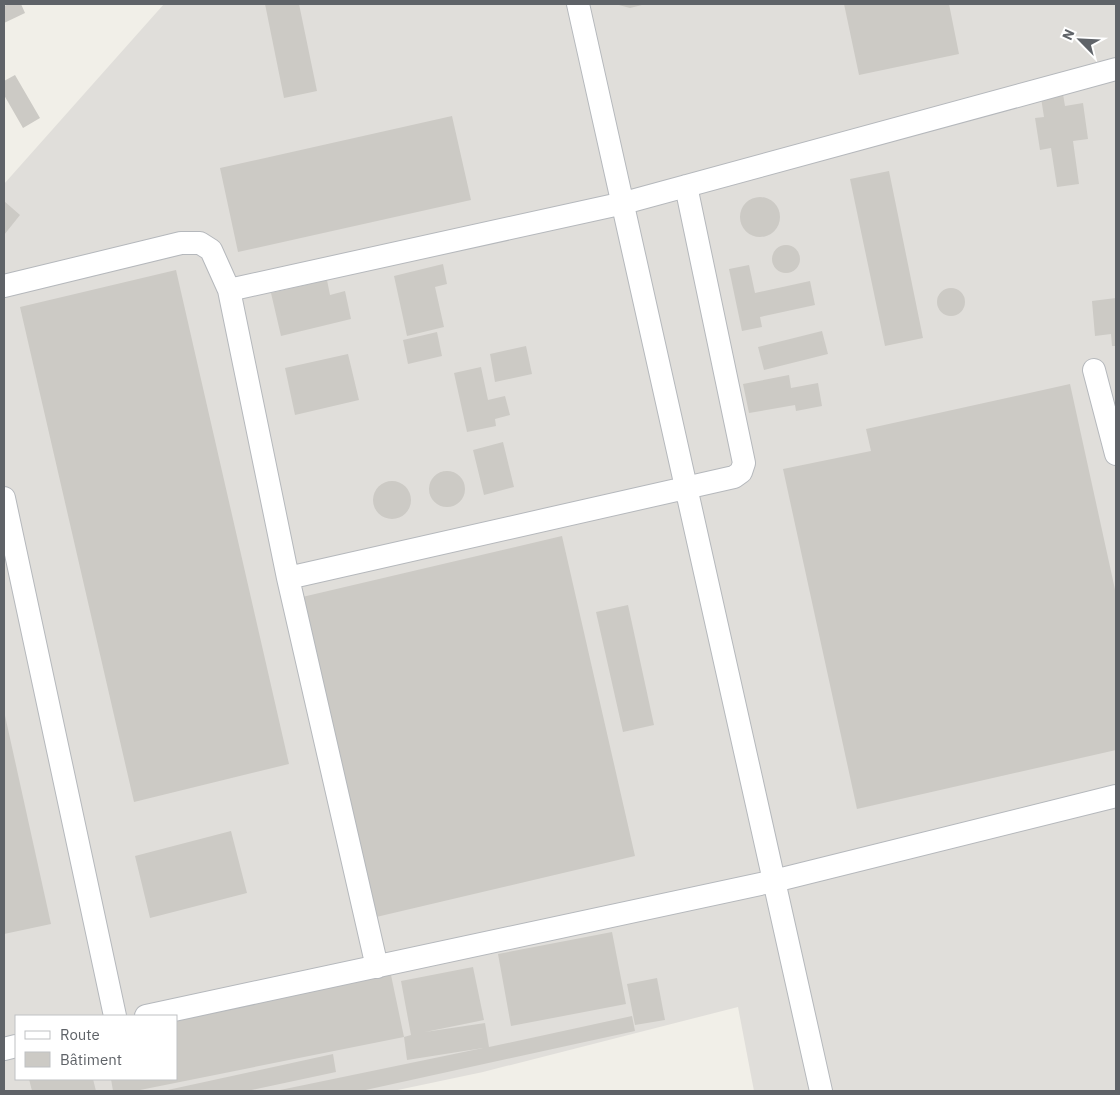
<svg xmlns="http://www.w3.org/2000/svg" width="1120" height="1095" font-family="'IBM Plex Sans',sans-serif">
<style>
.industrial{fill:#e0deda;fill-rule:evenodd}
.building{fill:#cccac5}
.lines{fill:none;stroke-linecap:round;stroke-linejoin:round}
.minor-casing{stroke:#b5b8bc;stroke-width:24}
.minor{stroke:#fff;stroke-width:22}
</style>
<rect width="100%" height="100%" fill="#f1efe8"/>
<path class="industrial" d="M164,4H1116V1091H754L738,1007L483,1072L393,1091H4V184ZM16,1016H176V1079H16Z"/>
<path class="building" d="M9,4H21L25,13L4,23V6Z
M265,4H299L317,91L284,98Z
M615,4H646L630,8Z
M844,4H949L959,54L859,75Z
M15,75L40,118L23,128L4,95V81Z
M1062,88L1065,106L1083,103L1088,139L1073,141L1079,184L1057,187L1051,148L1040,150L1035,118L1044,117L1040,91Z
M452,116L471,200L238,252L220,168Z
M889,171L923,338L885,346L850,179Z
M740 217a20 20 0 1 1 40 0a20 20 0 1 1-40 0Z
M4,201L20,215L4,235Z
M772 259a14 14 0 1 1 28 0a14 14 0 1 1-28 0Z
M443,264L447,284L435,287L444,327L407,336L394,276Z
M749,265L755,293L810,281L815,305L760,317L762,327L742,331L729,269Z
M176,270L289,764L134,802L20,307Z
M327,280L330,295L345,291L351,319L281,336L271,293Z
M937 302a14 14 0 1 1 28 0a14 14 0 1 1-28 0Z
M1116,298V346H1112L1111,334L1095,336L1092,301Z
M822,331L828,354L764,370L758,347Z
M437,332L442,356L408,364L403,340Z
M526,346L532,374L495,382L490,354Z
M348,354L359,400L295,415L285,368Z
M481,367L488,400L505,396L510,415L495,419L496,426L467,432L454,373Z
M789,375L791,388L818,383L822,406L796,411L795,405L749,413L743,384Z
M1070,384L1116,594V750L857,809L783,469L871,451L866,429Z
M503,442L514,487L484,495L473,450Z
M429 489a18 18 0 1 1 36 0a18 18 0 1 1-36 0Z
M373 500a19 19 0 1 1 38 0a19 19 0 1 1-38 0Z
M562,536L635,856L372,918L298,598Z
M628,605L654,725L623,732L596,612Z
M4,711L51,924L4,934Z
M231,831L247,893L150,918L135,856Z
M612,932L626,1004L511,1026L498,954Z
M473,967L484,1020L425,1032L485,1023L489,1047L632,1016L635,1031L361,1091L280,1090L483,1048L407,1060L404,1037L135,1091H113L111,1079H176V1019L391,975L404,1037L411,1035L401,981Z
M657,978L665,1020L635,1025L627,984Z
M333,1054L336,1072L247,1091H163Z
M29,1079H93L96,1091H32Z"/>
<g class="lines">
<defs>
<path id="minor" d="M578,4L821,1091
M4,286L181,243H200L211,250L229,290L288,578L377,967
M229,290L624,203L1116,69
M1094,370L1116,454
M4,498L115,1016
M288,578L734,477L741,472L744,463L686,186
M146,1016L774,881L1116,796
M4,1049L16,1046"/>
</defs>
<use href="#minor" class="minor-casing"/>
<use href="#minor" class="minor"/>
</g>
<rect width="1120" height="1095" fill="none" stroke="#5f6368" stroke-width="10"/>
<rect x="15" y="1015" width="162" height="65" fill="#ffffff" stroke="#bfc1c3"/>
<rect x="25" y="1031" width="25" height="8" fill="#ffffff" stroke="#bfc1c3"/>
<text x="60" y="1040" font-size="15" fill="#5f6368">Route</text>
<rect x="25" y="1052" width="25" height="15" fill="#cccac5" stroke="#bfc1c3"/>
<text x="60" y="1065" font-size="15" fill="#5f6368">Bâtiment</text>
<g transform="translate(1080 40) rotate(294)" stroke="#ffffff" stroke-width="4" paint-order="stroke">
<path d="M0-4L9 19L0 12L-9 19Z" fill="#5f6368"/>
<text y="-8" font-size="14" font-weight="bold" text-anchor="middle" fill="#5f6368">N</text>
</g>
</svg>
